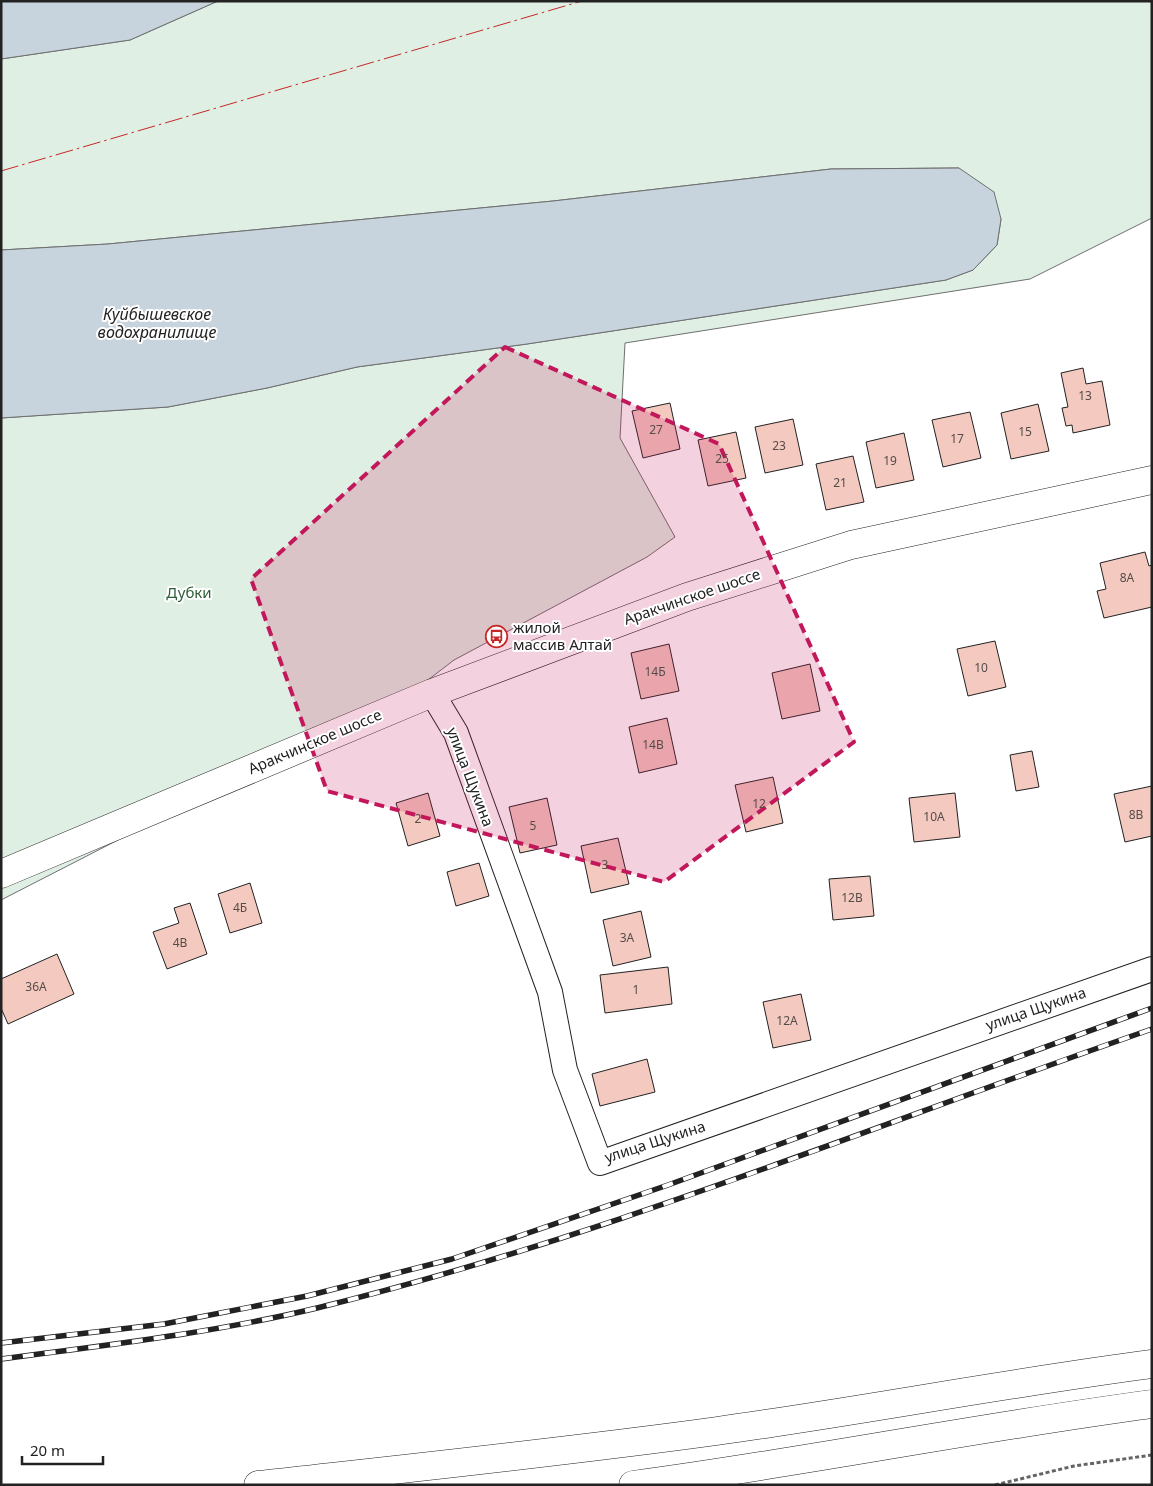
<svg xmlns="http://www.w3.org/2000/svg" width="1153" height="1486" font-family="'Noto Sans',sans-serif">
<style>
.green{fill:#e0efe3;stroke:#6f6f6f}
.water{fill:#c7d3dd;stroke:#6f6f6f}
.building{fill:#f3c9c0;stroke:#222}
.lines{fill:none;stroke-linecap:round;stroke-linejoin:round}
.street-casing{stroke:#222;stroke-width:26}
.secondary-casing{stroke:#222;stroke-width:29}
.path{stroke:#646464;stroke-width:3;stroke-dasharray:4 2.5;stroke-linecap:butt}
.street{stroke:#fff;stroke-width:24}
.secondary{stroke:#fff;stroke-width:28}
.rail-casing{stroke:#222;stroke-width:5.5}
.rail{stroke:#fff;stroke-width:4;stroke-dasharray:11;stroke-linecap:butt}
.power{stroke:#c62828;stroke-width:1;stroke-dasharray:18 4 2.5 4;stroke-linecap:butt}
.marked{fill:#c2185b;fill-opacity:0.2;stroke:#c2185b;stroke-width:4;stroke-dasharray:10 6;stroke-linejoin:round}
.labels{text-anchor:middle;stroke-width:4;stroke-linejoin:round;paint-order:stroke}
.number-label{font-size:12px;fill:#564c4a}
.park-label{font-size:15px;fill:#2f5e38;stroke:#fff}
.street-label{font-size:15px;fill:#222;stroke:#fff}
.poi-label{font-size:15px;fill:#222;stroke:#fff;text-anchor:start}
.water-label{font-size:16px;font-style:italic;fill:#222;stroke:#fff}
</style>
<rect width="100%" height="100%" fill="#fff"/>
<path class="green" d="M218,1H1152V218L1030,279L625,343L620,438L675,537L647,557L454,660L424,683L1,900V418L168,407L267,388L357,367L527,344L946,280L973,270L997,245L1001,219L959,168L831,169L553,201L108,244L1,250V59L130,40Z"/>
<path class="water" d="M1,1H218L130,40L1,59Z
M959,168L994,192L1001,219L997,245L973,270L946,280L527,344L357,367L267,388L168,407L1,418V250L108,244L553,201L831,169Z"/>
<path class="building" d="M1083,368L1086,384L1102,381L1110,425L1073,433L1072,425L1066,426L1062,408L1068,407L1061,373Z
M670,403L680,449L643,458L632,411Z
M1038,404L1049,451L1011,459L1001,413Z
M970,412L981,458L943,467L932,420Z
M793,419L803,465L765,473L755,427Z
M736,432L746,478L708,486L698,440Z
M904,433L914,480L876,488L866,442Z
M853,456L864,502L826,510L816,464Z
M1145,552L1149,566L1152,565V607L1104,618L1097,591L1106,589L1100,563Z
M995,641L1006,687L968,696L957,649Z
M669,644L679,691L641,699L631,653Z
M810,664L820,711L782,719L772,673Z
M667,718L677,764L639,773L629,727Z
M1032,751L1039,787L1016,791L1010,755Z
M773,777L783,823L746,832L735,785Z
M1152,786V836L1125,842L1114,794Z
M428,793L440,836L408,846L396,803Z
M955,793L960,837L914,842L909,798Z
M547,798L557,845L520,853L509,807Z
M618,838L629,884L591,893L581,846Z
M479,863L489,896L456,906L447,872Z
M870,876L874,916L833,920L829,879Z
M250,883L262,923L230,933L218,894Z
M190,903L207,954L167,969L153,932L179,923L174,908Z
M641,911L651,957L613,966L603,920Z
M57,954L74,994L8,1024L1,1008V979Z
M668,967L672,1004L605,1013L600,975Z
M801,994L811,1040L773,1048L763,1002Z
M647,1059L655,1092L600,1106L592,1074Z"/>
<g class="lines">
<defs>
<path id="street" d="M432,693L456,733L550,992L565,1070L600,1163L1152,969"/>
<path id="secondary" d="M1,874L432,693L687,597L851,545L1152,480
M258,1485C411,1468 564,1452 717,1431C862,1411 1006,1383 1152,1364
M633,1485C806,1462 978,1427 1152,1404"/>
</defs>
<use href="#street" class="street-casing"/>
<use href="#secondary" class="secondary-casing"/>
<path class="path" d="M995,1485L1074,1466L1152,1455"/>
<use href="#street" class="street"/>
<use href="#secondary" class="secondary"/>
<defs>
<path id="rail" d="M1,1343L164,1324L307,1296L452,1259L668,1185L1152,1008
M1,1359C107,1345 213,1333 317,1308C602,1238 875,1125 1152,1029"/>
</defs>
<use href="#rail" class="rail-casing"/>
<use href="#rail" class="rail"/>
<path class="power" d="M1144,1L1152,2
M1,171L582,1"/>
</g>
<path class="marked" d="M505,347L719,444L854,742L664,882L327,791L251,579Z"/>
<defs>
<symbol id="bus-ring" viewBox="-11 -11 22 22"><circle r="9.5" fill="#fff" stroke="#c62828" stroke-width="1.5"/><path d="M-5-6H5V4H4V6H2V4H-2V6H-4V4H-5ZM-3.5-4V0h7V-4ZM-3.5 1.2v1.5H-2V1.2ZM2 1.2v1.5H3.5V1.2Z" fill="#c62828"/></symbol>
</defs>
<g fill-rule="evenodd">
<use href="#bus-ring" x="484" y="624" width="25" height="25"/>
</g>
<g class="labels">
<g class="number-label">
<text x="1085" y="400">13</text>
<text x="656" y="434">27</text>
<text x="1025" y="436">15</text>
<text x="957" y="443">17</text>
<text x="779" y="450">23</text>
<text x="722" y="463">25</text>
<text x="890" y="465">19</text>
<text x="840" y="487">21</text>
<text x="1127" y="582">8А</text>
<text x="981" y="672">10</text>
<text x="655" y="676">14Б</text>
<text x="653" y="749">14В</text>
<text x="759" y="808">12</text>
<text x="1136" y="819">8В</text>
<text x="934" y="821">10А</text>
<text x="418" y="823">2</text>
<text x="533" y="830">5</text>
<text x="605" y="869">3</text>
<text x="852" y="902">12В</text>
<text x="240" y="912">4Б</text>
<text x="627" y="942">3А</text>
<text x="180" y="947">4В</text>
<text x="36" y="991">36А</text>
<text x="636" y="994">1</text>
<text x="787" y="1025">12А</text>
</g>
<g class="park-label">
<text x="189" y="598">Дубки</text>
</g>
<g class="street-label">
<text transform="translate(692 597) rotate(-19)" y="5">Аракчинское шоссе</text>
<text transform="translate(315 742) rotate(-23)" y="5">Аракчинское шоссе</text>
<text transform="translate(470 777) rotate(69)" y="5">улица Щукина</text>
<text transform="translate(1036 1009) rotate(-19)" y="5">улица Щукина</text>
<text transform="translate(655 1142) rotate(-18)" y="5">улица Щукина</text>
</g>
<g class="poi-label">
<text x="513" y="633">жилой<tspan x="513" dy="17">массив Алтай</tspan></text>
</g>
<g class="water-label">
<text x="157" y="320">Куйбышевское<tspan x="157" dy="18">водохранилище</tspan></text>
</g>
</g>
<rect width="1153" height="1486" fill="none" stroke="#222222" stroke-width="5"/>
<path d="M22 1456v8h81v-8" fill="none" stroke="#222222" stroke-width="2.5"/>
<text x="30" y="1456" font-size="15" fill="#222222" stroke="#ffffff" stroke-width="4" paint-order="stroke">20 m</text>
</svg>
